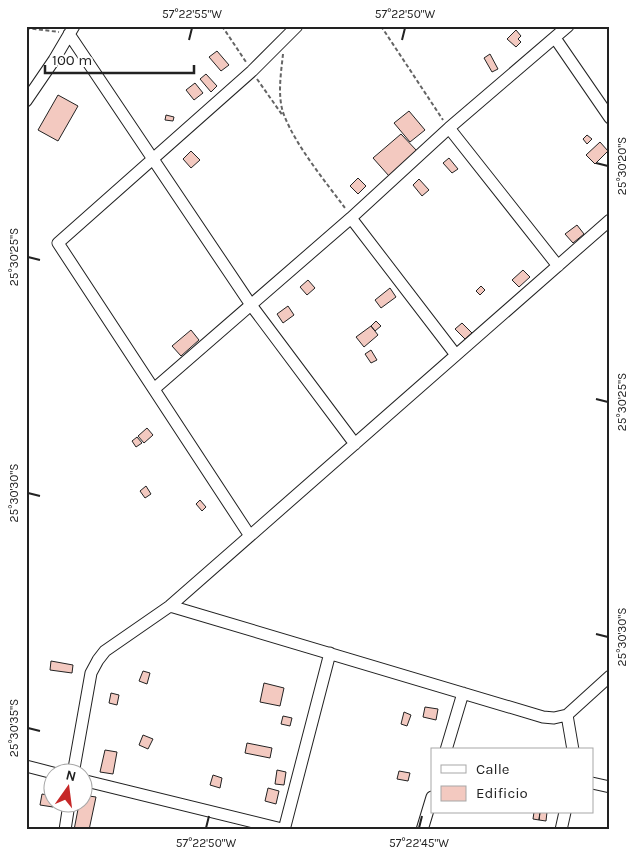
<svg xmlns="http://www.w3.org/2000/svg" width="636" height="856" font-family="Karla,sans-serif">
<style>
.building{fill:#f3c9c0;stroke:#222}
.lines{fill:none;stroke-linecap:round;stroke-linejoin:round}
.minor-casing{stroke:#222;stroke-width:13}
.path{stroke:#646464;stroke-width:2;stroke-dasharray:4 2.5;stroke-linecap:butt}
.minor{stroke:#fff;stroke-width:11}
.ticks{fill:none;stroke:#222;stroke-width:2}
.neatline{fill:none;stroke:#222;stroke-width:2}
.ticks-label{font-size:12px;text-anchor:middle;fill:#222}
</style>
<rect width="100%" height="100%" fill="#fff"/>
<path class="building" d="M516,30L521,36L518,39L521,42L516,47L507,39Z
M217,51L229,65L221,71L209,57Z
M490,54L498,69L492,72L484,58Z
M206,74L217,86L211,92L200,79Z
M195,83L203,93L194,100L186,90Z
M58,95L78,106L58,141L38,130Z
M409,111L425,130L410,142L394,123Z
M166,115L174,117L173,121L165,120Z
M401,134L417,151L389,176L373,158Z
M587,135L592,139L587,144L583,139Z
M600,142L608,151L595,164L586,155Z
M191,151L200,160L191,168L183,159Z
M449,158L458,169L452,173L443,163Z
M358,178L366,186L358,194L350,186Z
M419,179L429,190L422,196L413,185Z
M577,225L584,234L573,243L565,234Z
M523,270L530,277L519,287L512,280Z
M308,280L315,288L307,295L300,287Z
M481,286L485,290L480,295L476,291Z
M390,288L396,297L381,308L375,300Z
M288,306L294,315L283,323L277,314Z
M376,321L381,326L375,331L371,326Z
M462,323L472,333L465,339L455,329Z
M371,326L378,335L364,347L356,337Z
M191,330L199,340L181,356L172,346Z
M371,350L377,360L371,363L365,354Z
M147,428L153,435L144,443L138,436Z
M137,437L142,443L136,447L132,441Z
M146,486L151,494L145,498L140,491Z
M200,500L206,507L202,511L196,504Z
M51,661L73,665L72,673L50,670Z
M143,671L150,673L147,684L139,681Z
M264,683L284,688L280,706L260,702Z
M111,693L119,695L117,705L109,703Z
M425,707L438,709L436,720L423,717Z
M404,712L411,715L407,726L401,724Z
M283,716L292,718L290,726L281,724Z
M143,735L153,739L148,749L139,745Z
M247,743L272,748L270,758L245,753Z
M105,750L117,752L113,774L100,772Z
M277,770L286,772L284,785L275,784Z
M399,771L410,773L408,781L397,779Z
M213,775L222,778L220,788L210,785Z
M268,788L279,791L276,804L265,801Z
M42,794L52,796L53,807L40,805Z
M82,795L96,797L89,830H74L79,804H82Z
M534,812H540L539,820L533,819Z
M540,812H547L546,821L539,820Z"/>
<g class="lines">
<defs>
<path id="minor" d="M69,34L251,305L355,444
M555,38L610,118
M26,101L54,60L74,26
M449,128L558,266
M351,218L456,355
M154,389L351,218L449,128L568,26
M250,536L58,243L252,71L297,26
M170,606L543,717L554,718L567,715
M446,750L463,693
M573,750L567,715L610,676
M26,766L57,774
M73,774L91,673L98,660L105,651L170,606L610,220
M82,780L286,830
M592,783L610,787
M65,830L69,804
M284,830L330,653
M422,830L432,797
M561,830L565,812"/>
</defs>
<use href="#minor" class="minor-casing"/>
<path class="path" d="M222,26L246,62
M381,26L443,120
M26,28L59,32
M283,54C281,73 277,97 284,115C296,146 325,181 345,208
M257,79L283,116"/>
<use href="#minor" class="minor"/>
</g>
<path class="ticks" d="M189,40L192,28M402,40L405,28M596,163L608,166M28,257L40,260M596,399L608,402M28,493L40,496M596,634L608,637M28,728L40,731M206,828L209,816M419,828L422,816"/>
<rect width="636" height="856" fill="none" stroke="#ffffff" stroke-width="55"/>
<rect x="431" y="748" width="162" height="65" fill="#ffffff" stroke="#a7a7a7"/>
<rect x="441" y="765" width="25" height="8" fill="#ffffff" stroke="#a7a7a7"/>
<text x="476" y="774" font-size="15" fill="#222222">Calle</text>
<rect x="441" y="786" width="25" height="15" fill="#f3c9c0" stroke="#a7a7a7"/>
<text x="476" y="798" font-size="15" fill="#222222">Edificio</text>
<g transform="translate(68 788) rotate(14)"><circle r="24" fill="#ffffff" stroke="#a7a7a7"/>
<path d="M0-4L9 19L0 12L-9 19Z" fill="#c62828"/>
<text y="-8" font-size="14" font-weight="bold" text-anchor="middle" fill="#222222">N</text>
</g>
<path d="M45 65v8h149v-8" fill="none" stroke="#222222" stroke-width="2.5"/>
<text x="52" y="65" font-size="15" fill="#222222" stroke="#ffffff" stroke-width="4" paint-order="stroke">100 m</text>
<rect x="28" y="28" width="580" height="800" class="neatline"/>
<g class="ticks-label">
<text x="192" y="18">57°22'55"W</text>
<text x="405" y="18">57°22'50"W</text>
<text transform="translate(622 166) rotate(-90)" y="4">25°30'20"S</text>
<text transform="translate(14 257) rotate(-90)" y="4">25°30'25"S</text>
<text transform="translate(622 402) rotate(-90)" y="4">25°30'25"S</text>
<text transform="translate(14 493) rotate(-90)" y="4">25°30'30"S</text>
<text transform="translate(622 637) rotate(-90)" y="4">25°30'30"S</text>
<text transform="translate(14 728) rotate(-90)" y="4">25°30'35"S</text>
<text x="206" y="847">57°22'50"W</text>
<text x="419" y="847">57°22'45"W</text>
</g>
</svg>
